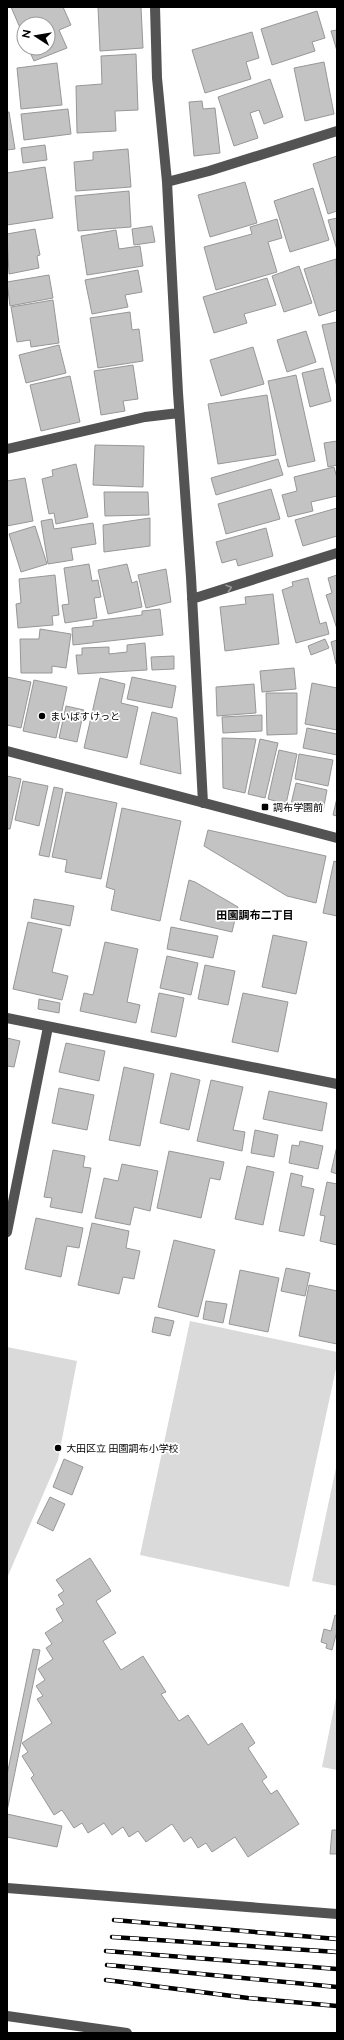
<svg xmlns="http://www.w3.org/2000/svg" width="344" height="2040" font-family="Raleway,'Noto Sans JP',sans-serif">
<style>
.green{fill:#dadada}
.building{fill:#c3c3c3;stroke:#979797}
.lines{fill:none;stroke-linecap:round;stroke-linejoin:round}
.minor{stroke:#535353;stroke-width:10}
.rail-casing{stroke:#000;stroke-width:4.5}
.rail{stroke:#fff;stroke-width:3;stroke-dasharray:9;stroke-linecap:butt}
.oneway{stroke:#989898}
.poi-dot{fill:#000;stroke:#fff;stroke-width:1.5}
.labels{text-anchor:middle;stroke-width:3.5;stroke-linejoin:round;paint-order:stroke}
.poi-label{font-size:10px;fill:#000;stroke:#fff;text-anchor:start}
.neighbourhood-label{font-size:11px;font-weight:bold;fill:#000;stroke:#fff}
</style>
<rect width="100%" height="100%" fill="#fff"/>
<path class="green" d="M190,1321L337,1352V1364L289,1587L140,1555Z
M7,1347L77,1361L58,1460L7,1578Z
M337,1463V1586L312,1581Z
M337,1693V1770L322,1767Z"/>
<path class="building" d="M11,7H63L71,25L59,30L67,48L34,61L28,48H48V24H24V37Z
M98,7H141L143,48L100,51Z
M317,11L325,38L312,42L315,51L272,65L261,29Z
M337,30V51L331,31Z
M252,32L259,58L246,62L251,79L205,93L192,50Z
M136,54L138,110L115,111L116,131L77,133L76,86L102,84L101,56Z
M324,62L334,114L305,121L294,68Z
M57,63L62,105L21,109L17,68Z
M270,79L283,117L264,124L259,110L250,113L258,138L234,146L218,97Z
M202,101L203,109L215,108L220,153L194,156L189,102Z
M68,109L71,134L24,140L21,114Z
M7,112H9L15,149L7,150Z
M45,145L47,160L23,163L21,148Z
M128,149L131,187L76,191L74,162L93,160V152Z
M337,156V211L328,214L313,164Z
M45,167L53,218L7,225V173Z
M245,182L257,223L210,237L198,195Z
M313,188L329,240L290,252L274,201Z
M129,191L131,227L78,231L75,196Z
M337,218V250L328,220Z
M277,219L282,238L268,242L277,272L216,290L204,247L252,234L250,227Z
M152,226L155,242L134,245L132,229Z
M35,229L40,255L37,256L39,268L9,274L7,234Z
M116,230L119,249L140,246L143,266L87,275L81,236Z
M336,259L337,310L319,316L304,269Z
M299,266L312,303L284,312L272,276Z
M138,270L142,292L125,295L128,307L92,314L85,280Z
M49,275L53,298L10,306L7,282Z
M267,278L276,305L244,314L247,323L214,333L203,297Z
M53,300L59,343L31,347L30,340L17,342L11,307Z
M130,312L132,330L139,329L143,361L98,368L90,318Z
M337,322V387L322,325Z
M306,331L316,362L287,372L277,340Z
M59,345L66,373L26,383L19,355Z
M253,347L264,384L221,396L210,360Z
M133,365L138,399L123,401L125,411L101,415L94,371Z
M323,368L331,401L310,407L302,373Z
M296,375L315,461L288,467L268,381Z
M70,376L80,422L41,431L30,385Z
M267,395L276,455L218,464L208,404Z
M337,441V465L328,467L324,443Z
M95,445L144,446L143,487L93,485Z
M278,459L283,475L216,495L211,478Z
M76,464L88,517L56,524L54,513L49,514L42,479L53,476L52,470Z
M334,467L337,478V496L311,502L313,511L288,517L282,495L297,491L294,477Z
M25,478L33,521L7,526V481Z
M271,489L280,519L226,534L218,504Z
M104,492H148L149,515L105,516Z
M337,508V536L303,546L295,520Z
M150,518V546L104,552L103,525Z
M52,519L54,529L93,523L96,544L71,548L73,560L48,564L41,521Z
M35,526L47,564L21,572L9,534Z
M266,528L273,556L238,566L236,559L222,563L216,542Z
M89,564L92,581L98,580L101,597L94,598L97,618L65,623L62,605L69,604L64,568Z
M127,564L132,583L137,581L142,607L108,614L98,570Z
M166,569L171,602L146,608L138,575Z
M55,575L59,615L52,616L53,625L18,628L16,604L21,603L19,579Z
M337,575V629L326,595L332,593L328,578Z
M308,578L320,624L326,622L329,634L296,643L282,590L293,586L292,582Z
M273,594L279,644L225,651L220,607L246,604L245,597Z
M160,609L163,635L73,645L72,628L93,626V621L142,615V611Z
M40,629L71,634L66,668L52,666V673H21L20,639H39Z
M325,639L329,648L311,655L308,646Z
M337,640V664H336L331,642Z
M145,643L147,670L78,674L76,655H82V648L109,647V654L127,652V645Z
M174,656V669L152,670L151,657Z
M294,668L296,689L262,692L260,671Z
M7,677L31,682L21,728L7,725Z
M132,677L176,686L172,708L127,699Z
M100,678L125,684L121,703L138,707L127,758L84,748Z
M34,680L67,687L56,738L23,731Z
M312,683L337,688V730L305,724Z
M254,684L256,713L217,716L216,687Z
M266,693H297V734L267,735Z
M66,706L84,710L77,742L59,738Z
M152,712L177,718L181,774L140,764Z
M262,715V731L223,733L222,717Z
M307,728L337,734V755L303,748Z
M222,738L256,739L245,793L223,788Z
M260,739L278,743L265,798L248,794Z
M279,750L297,754L286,804L268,799Z
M299,754L333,760L328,786L295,779Z
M7,776L21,779L10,829H7Z
M23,781L48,786L39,826L15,820Z
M296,783L327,790L323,811L291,804Z
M54,787L63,789L49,857L39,855Z
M66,792L117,803L101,879L65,872L67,860L52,857Z
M337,798V816L333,815Z
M122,808L181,821L160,921L111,910L115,890L106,887Z
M208,830L326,856L316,903L287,896L204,846Z
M334,861L337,862V916L323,913Z
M189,880L195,882L238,907L232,932L180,920Z
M34,899L74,906L70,926L31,918Z
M28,922L62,929L52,972L68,976L62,1000L13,989Z
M171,927L218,936L213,958L167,949Z
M273,935L307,942L296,994L262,987Z
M105,942L138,949L127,1002L140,1005L136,1023L80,1011L84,993L93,995Z
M167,956L198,963L191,995L160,988Z
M205,965L235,971L228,1005L198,999Z
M159,993L184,998L176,1037L151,1032Z
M243,993L288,1002L278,1052L232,1042Z
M39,999L60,1003L59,1013L38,1009Z
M7,1038L20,1041L14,1067L7,1066Z
M66,1043L105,1051L99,1081L59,1072Z
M124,1067L154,1074L140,1146L109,1140Z
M171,1073L200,1080L189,1130L160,1123Z
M211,1080L243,1087L233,1130L245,1132L242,1151L197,1141Z
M59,1088L94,1095L87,1130L52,1123Z
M269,1091L327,1103L322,1131L263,1119Z
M255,1130L278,1135L274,1157L251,1153Z
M300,1141L323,1146L318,1169L289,1163L292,1145L299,1146Z
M337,1146V1174L331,1172Z
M53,1150L85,1156L83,1167L91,1168L82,1213L50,1207L52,1198L44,1197Z
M169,1151L224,1162L220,1180L210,1178L201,1218L157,1208Z
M122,1164L158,1171L150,1211L134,1207L130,1225L95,1218L104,1178L118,1181Z
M247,1166L274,1172L263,1225L235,1219Z
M291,1173L303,1176L301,1186L314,1189L304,1236L279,1231Z
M327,1182L337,1184V1245L320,1241L325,1216L320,1215Z
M36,1218L83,1228L79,1248L67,1246L61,1277L25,1269Z
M92,1223L129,1231L126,1248L140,1251L134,1279L123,1277L119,1294L78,1285Z
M174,1240L215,1250L198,1317L158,1307Z
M286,1268L310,1273L305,1296L281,1291Z
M240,1270L279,1278L268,1332L229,1324Z
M309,1285L337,1291V1344L299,1336Z
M206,1301L227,1304L223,1323L203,1319Z
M155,1317L174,1321L170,1336L152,1332Z
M64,1459L83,1467L72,1495L53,1487Z
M50,1497L65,1504L53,1531L37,1523Z
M90,1558L111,1591L96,1601L116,1633L103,1641L121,1670L143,1656L166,1692L161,1694L179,1721L188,1715L208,1745L242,1723L255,1743L248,1748L267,1777L262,1781L271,1794L277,1790L299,1824L248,1857L235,1837L212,1852L206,1843L198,1848L191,1837L184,1842L172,1824L146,1842L138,1831L129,1837L123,1827L112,1835L104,1823L88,1833L82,1823L74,1828L62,1810L54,1815L31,1778L34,1775L22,1756L28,1752L22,1743L52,1723L37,1699L43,1696L36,1686L45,1680L38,1669L53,1659L46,1648L52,1644L45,1633L63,1621L56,1609L64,1604L58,1595L64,1591L56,1580Z
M335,1615L337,1616V1631L332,1650L326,1648L327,1644L321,1642L324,1629L331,1631Z
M33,1649L40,1650L7,1811V1775Z
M7,1814L62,1826L57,1847L7,1837Z
M332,1830H337V1854H330Z"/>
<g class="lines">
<path class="minor" d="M155,7L157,78L167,182L178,393L191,577L203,803
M167,182L209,171L337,131
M7,449L145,417L179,413
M192,599L337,553
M7,751L337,838
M7,1018L337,1084
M7,1232L48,1027
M7,1888L337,1914
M7,2016L127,2033"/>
<defs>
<path id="rail" d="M114,1920L337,1939
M112,1937L337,1952
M106,1951L337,1969
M107,1965L337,1987
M106,1980L248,1998L337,2006"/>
</defs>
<use href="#rail" class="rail-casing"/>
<use href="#rail" class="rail"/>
</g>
<defs><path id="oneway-chevron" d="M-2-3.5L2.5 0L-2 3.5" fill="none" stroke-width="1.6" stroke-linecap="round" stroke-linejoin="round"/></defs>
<use class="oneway" href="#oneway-chevron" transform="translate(229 588) rotate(-18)"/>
<g class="poi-dot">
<circle cx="42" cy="716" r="4"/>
<rect x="261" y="803" width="8" height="8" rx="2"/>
<circle cx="58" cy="1448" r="4"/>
</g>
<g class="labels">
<g class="poi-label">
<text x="50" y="720">まいばすけっと</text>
<text x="273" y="811">調布学園前</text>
<text x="66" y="1452">大田区立 田園調布小学校</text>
</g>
<g class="neighbourhood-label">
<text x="255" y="919">田園調布二丁目</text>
</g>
</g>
<rect width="344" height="2040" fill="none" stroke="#000000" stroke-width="16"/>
<g transform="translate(36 36) rotate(282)"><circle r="19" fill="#ffffff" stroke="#999999"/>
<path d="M0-3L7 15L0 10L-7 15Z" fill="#000000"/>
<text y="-6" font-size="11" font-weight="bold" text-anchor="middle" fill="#000000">N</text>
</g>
</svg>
